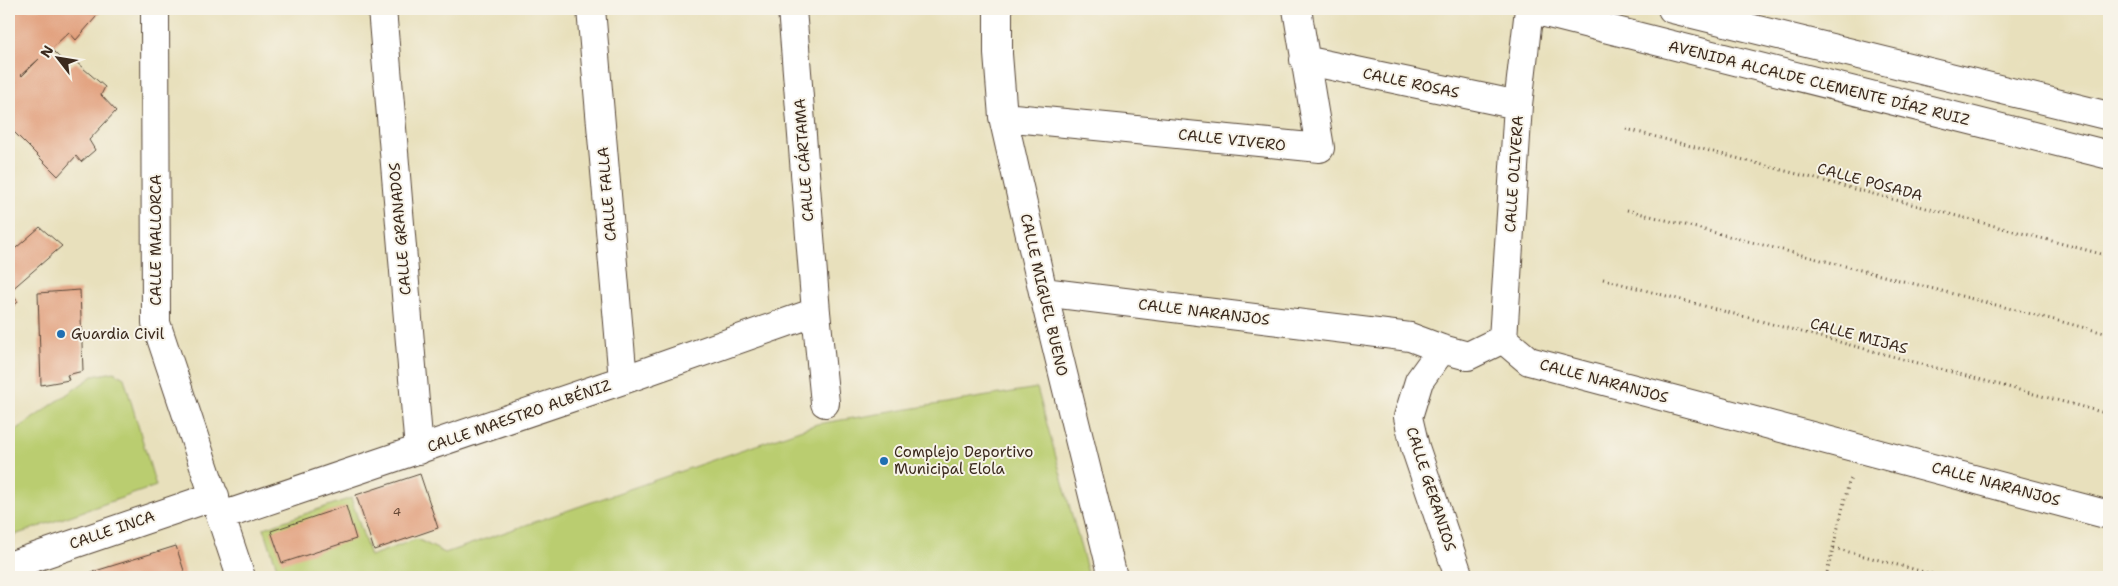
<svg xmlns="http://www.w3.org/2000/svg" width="2118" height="586" font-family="'Shantell Sans',sans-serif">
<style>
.green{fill:#bacd70;stroke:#7a7c47}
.building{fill:#e19d79;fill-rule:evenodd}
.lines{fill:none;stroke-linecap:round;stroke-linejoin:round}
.minor-casing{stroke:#554536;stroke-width:30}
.path{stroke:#554536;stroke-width:3;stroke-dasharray:1 4;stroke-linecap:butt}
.minor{stroke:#fff;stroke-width:28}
.poi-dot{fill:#1f6fb2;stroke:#f7f3e8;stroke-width:2}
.labels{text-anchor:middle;stroke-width:4;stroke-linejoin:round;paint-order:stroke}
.number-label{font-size:12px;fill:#644735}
.street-label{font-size:15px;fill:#3b2a1e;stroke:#f7f3e8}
.poi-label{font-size:15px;fill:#3b2a1e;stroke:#f7f3e8;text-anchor:start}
</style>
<rect width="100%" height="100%" fill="#f7f3e8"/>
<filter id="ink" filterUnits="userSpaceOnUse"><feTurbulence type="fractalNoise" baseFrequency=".02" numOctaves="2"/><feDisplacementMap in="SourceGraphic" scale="10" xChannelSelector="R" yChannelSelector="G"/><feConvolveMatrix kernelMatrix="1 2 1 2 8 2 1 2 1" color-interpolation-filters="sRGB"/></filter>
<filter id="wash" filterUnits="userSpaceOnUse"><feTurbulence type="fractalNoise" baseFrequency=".0096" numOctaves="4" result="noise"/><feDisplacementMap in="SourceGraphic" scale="20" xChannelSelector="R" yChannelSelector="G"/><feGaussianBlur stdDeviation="1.12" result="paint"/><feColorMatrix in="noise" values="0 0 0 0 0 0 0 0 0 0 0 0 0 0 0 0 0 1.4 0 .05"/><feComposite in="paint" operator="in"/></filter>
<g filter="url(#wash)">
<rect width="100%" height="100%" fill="#e8e0bc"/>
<path class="green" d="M114,372L124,378L156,486L9,537V435L93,376Z
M1037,388L1089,577H280L264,528L351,498L370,556L417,539L445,553L817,424Z"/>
<g id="blocks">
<path class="building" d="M9,9H103L76,40L69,32L51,49L69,67L76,62L105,87L101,95L116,111L89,140L95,150L81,162L76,156L58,176L9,127ZM39,59L22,76L21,75Z
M40,227L62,246L10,291L18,302L9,310V254Z
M80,290L83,371L67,375L69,380L41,385L38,293Z
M420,474L438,528L374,550L356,495Z
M346,506L356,539L282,563L271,531Z
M176,546L186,577H76Z"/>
</g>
</g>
<g filter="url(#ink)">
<use href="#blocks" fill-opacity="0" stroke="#554536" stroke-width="1"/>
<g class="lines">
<defs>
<path id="minor" d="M155,9L156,323L241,577
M382,9L419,450
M591,9L623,380
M792,9L816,312L825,403
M998,9V54L1003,117L1043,292L1113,577
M1529,9L2109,155
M1672,9L2109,116
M1304,60L1518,105
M1003,117L1320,148L1297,9
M1043,292L1410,337L1442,349L1468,356L1503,339L1529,361L2109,515
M1503,339L1518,105L1529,9
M1442,349L1419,381L1408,417L1415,447L1459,577
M222,516L623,380L816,312
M9,566L215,496"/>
</defs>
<use href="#minor" class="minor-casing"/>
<path class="path" d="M1626,129L2109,256
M1627,210L2109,334
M1603,279L2109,414
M1834,548L1943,577
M1826,577L1849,482L1852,477"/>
<use href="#minor" class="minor"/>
</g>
</g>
<g class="poi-dot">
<circle cx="61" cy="334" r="5"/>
<circle cx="884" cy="461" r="5"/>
</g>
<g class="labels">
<g class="number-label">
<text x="397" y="516">4</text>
</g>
<g class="street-label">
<text transform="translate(1411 83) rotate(12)" y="5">CALLE ROSAS</text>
<text transform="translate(1819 83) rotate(14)" y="5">AVENIDA ALCALDE CLEMENTE DÍAZ RUIZ</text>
<text transform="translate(1232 140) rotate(6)" y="5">CALLE VIVERO</text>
<text transform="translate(804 160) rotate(-94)" y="5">CALLE CÁRTAMA</text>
<text transform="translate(1514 174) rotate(-86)" y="5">CALLE OLIVERA</text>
<text transform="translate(1870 182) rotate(15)" y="5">CALLE POSADA</text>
<text transform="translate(607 194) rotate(-95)" y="5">CALLE FALLA</text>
<text transform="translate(400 229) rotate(-95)" y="5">CALLE GRANADOS</text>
<text transform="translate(156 240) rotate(-90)" y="5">CALLE MALLORCA</text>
<text transform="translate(1044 295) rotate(77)" y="5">CALLE MIGUEL BUENO</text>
<text transform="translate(1204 312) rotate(7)" y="5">CALLE NARANJOS</text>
<text transform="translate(1859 336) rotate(15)" y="5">CALLE MIJAS</text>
<text transform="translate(1604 381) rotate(15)" y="5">CALLE NARANJOS</text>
<text transform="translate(519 416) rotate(-19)" y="5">CALLE MAESTRO ALBÉNIZ</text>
<text transform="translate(1996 484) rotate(15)" y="5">CALLE NARANJOS</text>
<text transform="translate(1431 489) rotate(72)" y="5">CALLE GERANIOS</text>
<text transform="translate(112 530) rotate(-19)" y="5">CALLE INCA</text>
</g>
<g class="poi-label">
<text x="71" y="339">Guardia Civil</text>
<text x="894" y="457">Complejo Deportivo<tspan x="894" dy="17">Municipal Elola</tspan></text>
</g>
</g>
<rect width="2118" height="586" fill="none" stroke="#f7f3e8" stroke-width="30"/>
<g transform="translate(58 58) rotate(301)" stroke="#f7f3e8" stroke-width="4" paint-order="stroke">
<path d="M0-4L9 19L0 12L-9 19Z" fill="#3b2a1e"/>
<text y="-8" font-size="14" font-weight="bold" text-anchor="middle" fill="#3b2a1e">N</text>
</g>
</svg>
